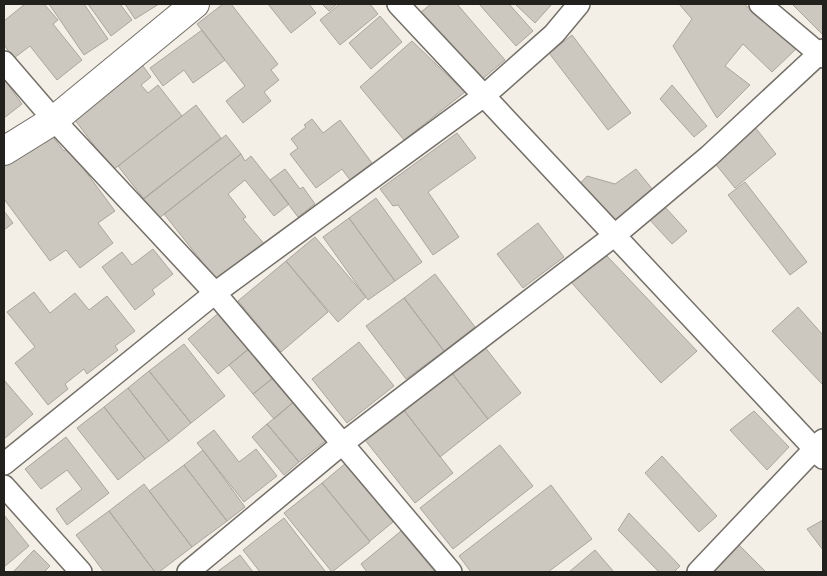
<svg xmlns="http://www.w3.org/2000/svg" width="827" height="576" font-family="'DM Sans',sans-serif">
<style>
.building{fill:#ccc8c0;stroke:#aaa69e}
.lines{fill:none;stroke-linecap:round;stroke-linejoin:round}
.street-casing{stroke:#747069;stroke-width:24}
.secondary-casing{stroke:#747069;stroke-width:30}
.street{stroke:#fff;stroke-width:21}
.secondary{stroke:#fff;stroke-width:28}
</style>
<rect width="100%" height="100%" fill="#f3efe6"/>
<path class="building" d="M25,4H44L58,20L53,24L82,60L57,80L30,46L14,58L4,45V21Z
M49,4H84L108,39L84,55Z
M88,4H120L132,20L111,36Z
M125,4H159L135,19Z
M223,4H231L278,64L271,70L279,80L264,92L271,101L243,123L226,101L245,86L197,24Z
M268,4H309L316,13L291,33Z
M322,4H337L329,11Z
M340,4H370L378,14L340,45L320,20Z
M431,4H457L505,60L480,81L421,12Z
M479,4H509L533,31L516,46Z
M515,4H552L535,23Z
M679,4H744L796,49L772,72L743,44L725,66L750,85L717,118L673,46L692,19Z
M792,4H823V35Z
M380,16L402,42L371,69L349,43Z
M202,30L225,60L193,83L184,70L163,86L150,68Z
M572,35L631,113L608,130L549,53Z
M412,41L465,92L404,140L360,87Z
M140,62L151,77L141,85L148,93L158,85L182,116L113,170L71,115Z
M4,79L22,104L4,118Z
M672,85L707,126L694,137L660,99Z
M196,105L221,138L144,199L118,166Z
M312,119L323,133L340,120L372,163L350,180L342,169L316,188L290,154L298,148L291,139L306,127L304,125Z
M751,122L776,154L735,188L709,156Z
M457,133L476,158L428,192L459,237L433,255L398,205L393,206L380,189Z
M226,135L241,154L158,219L143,199Z
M53,137L64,151L68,148L115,211L98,223L113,243L80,268L66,250L50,261L4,199V166L42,138L45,143Z
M241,154L245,161L251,156L289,204L274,216L245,180L228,194L246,217L243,219L266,246L219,283L164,214Z
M285,169L300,189L303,187L315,204L298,217L270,180Z
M636,169L653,190L611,225L577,187L587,176L615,184Z
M745,182L807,262L790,275L728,195Z
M376,198L422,262L395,281L349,218Z
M664,206L687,231L672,244L649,219Z
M4,211L13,223L4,230Z
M349,218L395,281L368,300L323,237Z
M538,223L564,257L523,288L497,254Z
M315,237L366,297L338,322L286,261Z
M153,249L173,274L152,290L155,294L135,310L102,267L122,252L132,265Z
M607,256L697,351L661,383L571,282Z
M286,261L328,312L281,352L238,301Z
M435,274L475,327L444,351L404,298Z
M34,292L50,313L75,293L89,310L107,296L135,331L115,346L118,350L87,374L84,369L65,384L68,389L48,405L15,363L35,347L7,312Z
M404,298L444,351L406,379L366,326Z
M798,307L823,335V385L772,331Z
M221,311L251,347L218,374L188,339Z
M359,342L394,386L347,423L312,379Z
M184,344L225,396L191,423L149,371Z
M484,346L521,393L488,419L451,372Z
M251,347L275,376L253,394L229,365Z
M149,371L191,423L169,441L128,388Z
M451,372L488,419L440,457L403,409Z
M276,376L296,400L274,419L253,394Z
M4,380L33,414L4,439Z
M128,388L169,441L145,459L104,407Z
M296,400L328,439L299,462L267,424Z
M104,407L145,459L118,480L77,428Z
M403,409L453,473L415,503L365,440Z
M754,411L789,447L767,470L730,430Z
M267,424L299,462L284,475L252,437Z
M214,430L239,462L256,449L277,476L244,502L197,443Z
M66,437L109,493L67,525L56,509L82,489L67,470L41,489L25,469Z
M500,445L533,486L453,549L420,508Z
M203,450L245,507L227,521L184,465Z
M662,456L717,516L699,532L645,473Z
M346,463L393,522L370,541L322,483Z
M184,465L227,521L192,547L149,491Z
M322,483L370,542L332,572L284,513Z
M144,484L192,547L159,572H155L109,511Z
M551,485L592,539L548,572H471L459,556Z
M109,511L155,572H104L76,535Z
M629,513L680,566L674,572H659L618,530Z
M4,515L29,546L4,567Z
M284,518L325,571L323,572H260L243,550Z
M823,520V550L807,529Z
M401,531L435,572H367L361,564Z
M738,544L766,572H707Z
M34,550L50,566L44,572H13Z
M595,550L614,572H569Z
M240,555L253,572H217Z"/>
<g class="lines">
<defs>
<path id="street" d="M398,4L823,458
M760,4L823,57
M4,62L54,120L215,293L451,572
M4,464L215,293L485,95L554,34L579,4
M4,486L81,572
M188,572L342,444L615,235L709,156L823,50
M698,572L823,440"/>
<path id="secondary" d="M4,151L54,120L195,4"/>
</defs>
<use href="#street" class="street-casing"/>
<use href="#secondary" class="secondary-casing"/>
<use href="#street" class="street"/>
<use href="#secondary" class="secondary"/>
</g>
<rect width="827" height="576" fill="none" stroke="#22211e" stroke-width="10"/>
</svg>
